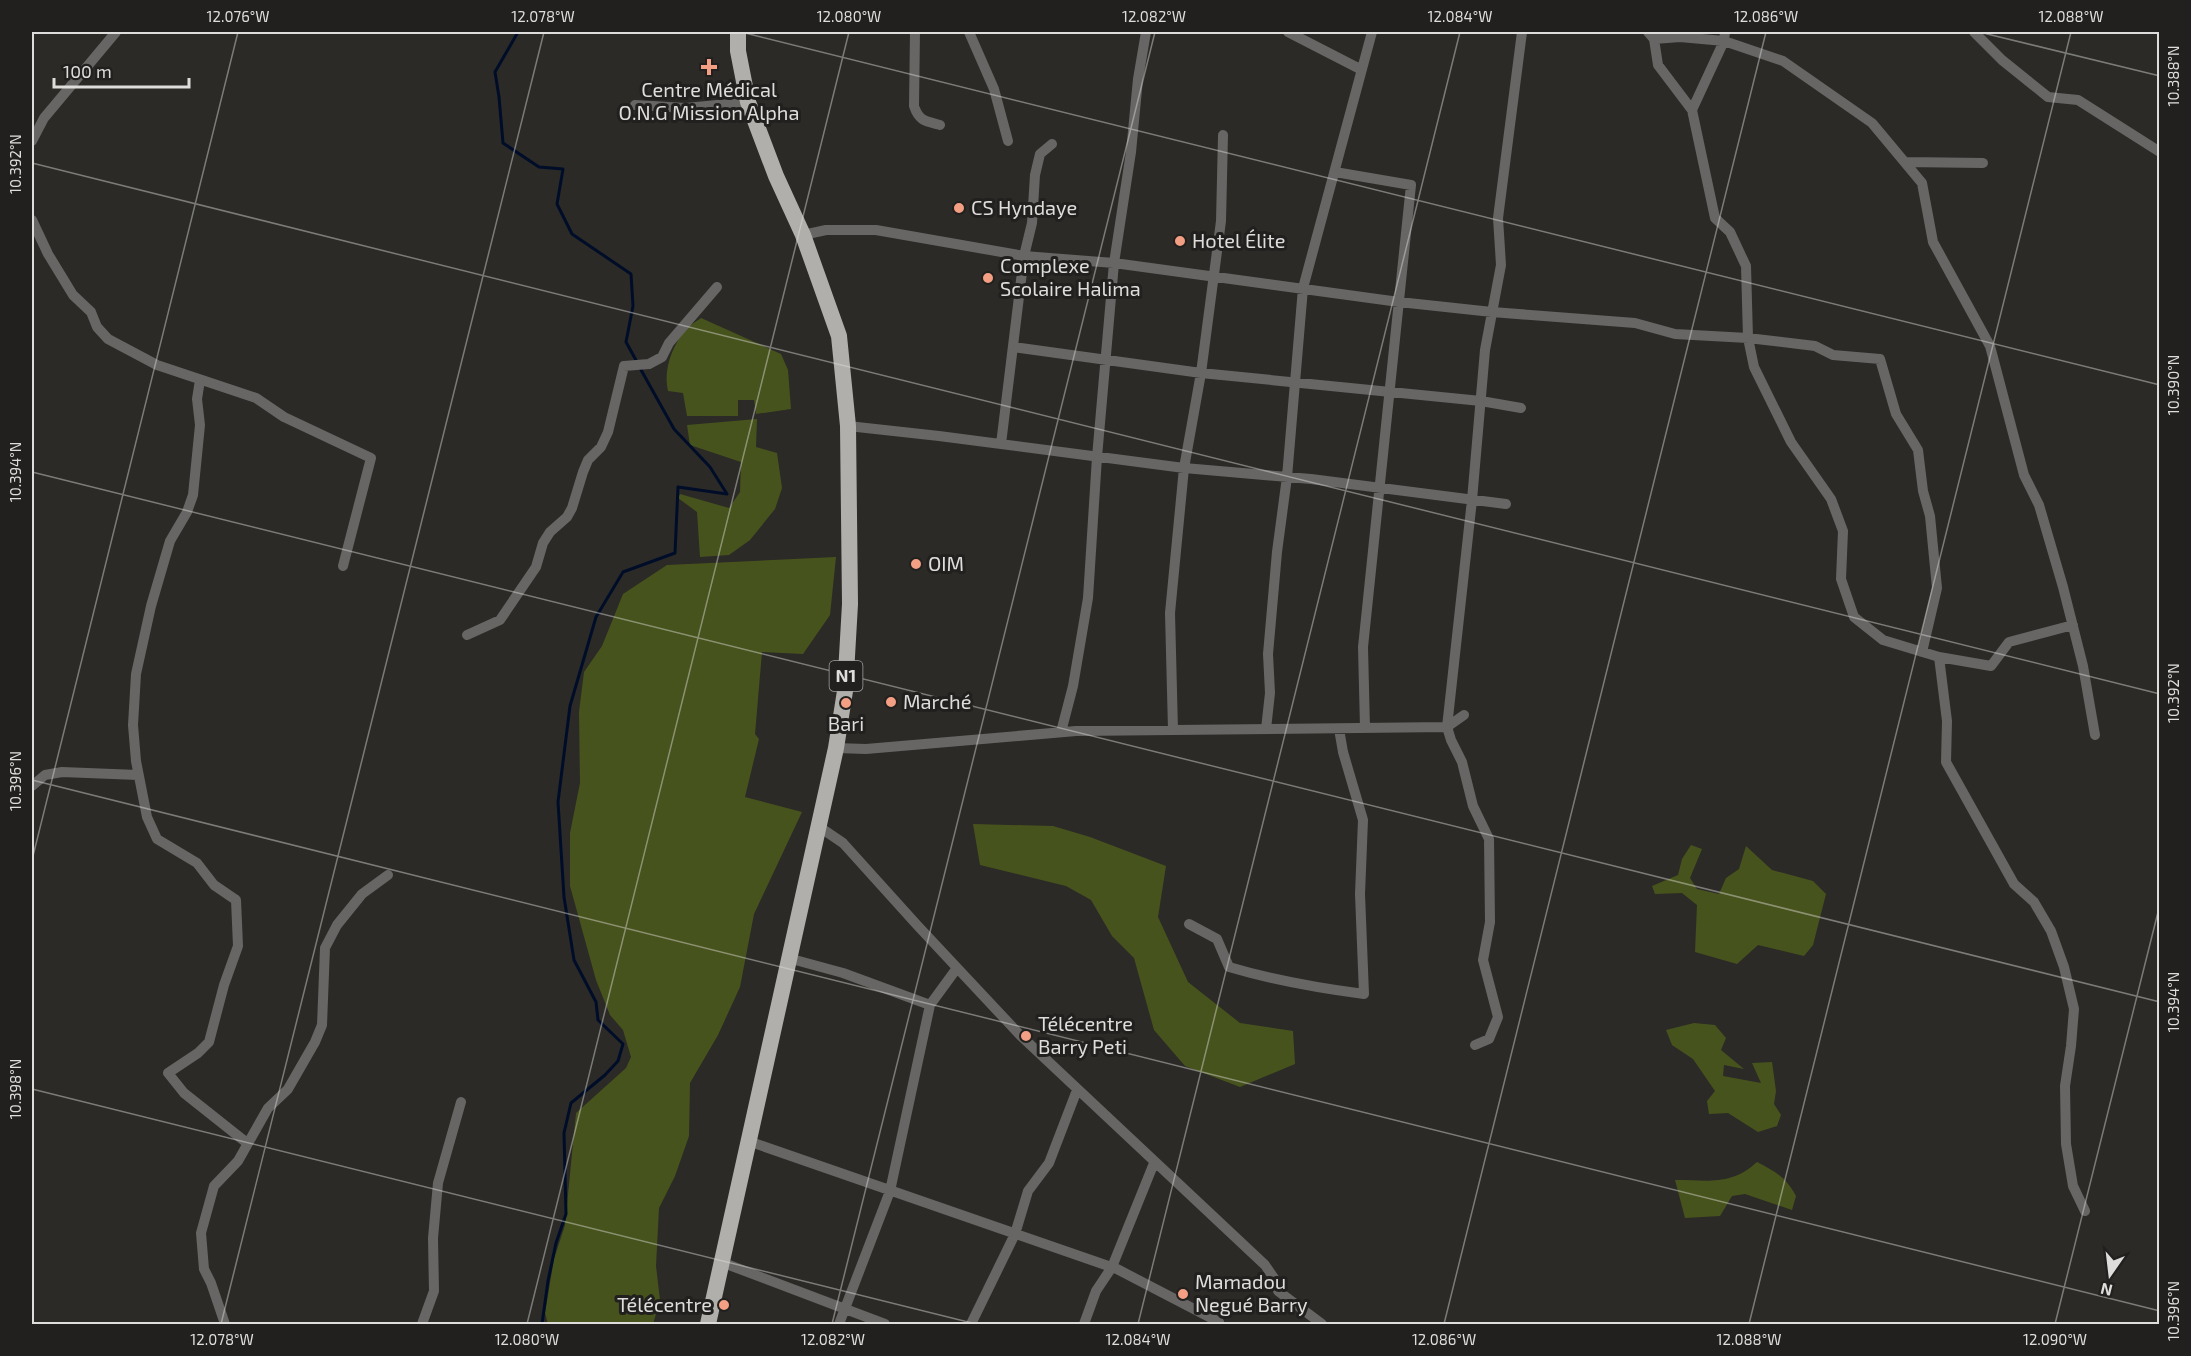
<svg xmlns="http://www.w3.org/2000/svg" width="2191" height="1356" font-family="'Exo 2',sans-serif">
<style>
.green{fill:#47531c}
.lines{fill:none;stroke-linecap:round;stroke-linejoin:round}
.stream{stroke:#000d29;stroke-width:3}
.minor{stroke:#676665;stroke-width:10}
.trunk{stroke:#b0afac;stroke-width:16}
.ticks{fill:none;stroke:#dedddc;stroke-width:1.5;stroke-opacity:0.45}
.poi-dot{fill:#f39f84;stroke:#21201e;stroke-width:2}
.labels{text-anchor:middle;stroke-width:6;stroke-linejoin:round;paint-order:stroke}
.shield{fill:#21201e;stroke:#a5a4a3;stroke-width:1.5}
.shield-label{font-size:18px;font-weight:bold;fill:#dedddc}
.poi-label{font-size:20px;fill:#dedddc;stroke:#21201e;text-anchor:start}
.neatline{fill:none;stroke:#dedddc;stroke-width:2}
.ticks-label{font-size:15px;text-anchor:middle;fill:#dedddc}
</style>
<rect width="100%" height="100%" fill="#2b2a27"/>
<path class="green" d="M701,318L781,354L788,370L791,409L756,414L754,400H738V416H687L683,393L668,391C663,370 672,347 685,330C689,325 696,322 701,318Z
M757,419L756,447L777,453L782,488L775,509L750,540L729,555L700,557L697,512L678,498L680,494L729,508L740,492L741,462L690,445L687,425Z
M836,557L830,615L803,654L762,652L755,734L759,739L745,797L802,812L754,914L740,987L718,1035L690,1083L689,1136L675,1176L659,1208L656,1266L660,1300L653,1324H548L545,1313L554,1259L565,1225L576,1113L626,1068L631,1057L623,1030L610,1015L596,980L570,886V833L580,783L579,712L584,672L602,646L623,594L667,565Z
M973,824L1053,826L1090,837L1166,866L1158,917L1188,982L1240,1023L1293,1031L1295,1064L1240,1087L1185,1066L1154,1030L1134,958L1112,936L1091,900L1066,886L980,865Z
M1691,845L1702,849L1690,878L1697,889L1719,894L1726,878L1739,869L1746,846L1772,870L1813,881L1826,894L1813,945L1804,956L1758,945L1737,964L1695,952L1697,905L1682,893L1655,894L1652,886L1678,875L1682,859Z
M1694,1023L1715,1025L1726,1038L1721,1050L1744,1069L1724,1065L1723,1076L1761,1083L1752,1063L1772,1062L1776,1091L1774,1104L1781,1115L1777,1126L1758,1132L1728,1113L1709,1114L1707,1101L1715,1091L1693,1059L1672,1045L1666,1030Z
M1757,1162C1776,1172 1786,1177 1796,1196L1792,1210L1745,1194L1732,1196L1720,1216L1685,1218L1675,1180C1708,1180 1731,1186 1757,1162Z"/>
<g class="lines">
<path class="stream" d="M518,32L495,72L499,97L503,143L539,167L563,169L557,204L572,234L631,274L633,306L626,342L637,362
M542,1324L548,1281L556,1243L566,1214L564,1133L571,1103L605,1075L618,1061L623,1044L598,1020L596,1002L574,960L564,897L558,802L570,706L596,617L623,572L675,553L678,487L727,494L710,467L674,429L640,368"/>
<path class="minor" d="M915,32L914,106C919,121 925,121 940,125
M969,32L994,89L1008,141
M1288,32L1360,69
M1648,32L1654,39L1658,65L1692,110L1715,218L1730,232L1746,266L1748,338L1754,367L1791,442L1831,499L1843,531L1841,579L1854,617L1883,640L1939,657L1991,666L2009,642L2073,625
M1974,32L2002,60L2048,97L2078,100L2160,152
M1654,39L1680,37L1724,41L1783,61L1872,123L1922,183L1933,242L1990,346L2024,475L2039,505L2063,587L2083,666L2095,735
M635,105L686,108L748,102
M1692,110L1724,41L1725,32
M32,141L44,118L116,32
M1905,162L1983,163
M1335,172L1411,185L1363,647L1365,728
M32,220L48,254L73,295L91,312L97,327L108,339L157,365L256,398L284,417L371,458L343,566
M803,235L826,230H876L1024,256L1114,263L1399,302L1492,312L1635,323L1675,334L1748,338L1815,346L1833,355L1880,359L1896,414L1918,450L1923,491L1930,516L1937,588L1922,652
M1013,347L1201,373L1481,401L1521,408
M200,380L197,399L200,425L193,495L187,512L170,541L151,606L136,674L133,725L136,761L147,817L157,839L197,863L214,885L236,900L238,946L224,985L209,1042L198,1053L168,1073L184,1093L247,1143
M848,426L939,436L1184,468L1311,479L1506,504
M1001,444L1024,256L1032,223L1035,175L1040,154L1052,144
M467,635L500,620L536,567L543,543L550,532L567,517L572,508L583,472L588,460L601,447L608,432L624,366L649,364L662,357L669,343L717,287
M1939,657L1947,721L1946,762L2014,884L2034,902L2051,931L2064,967L2074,1009L2071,1046L2065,1086L2066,1144L2073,1186L2085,1211
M1266,729L1270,693L1268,654L1277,552L1287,477L1303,288L1372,32
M1173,730L1170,613L1184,468L1201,373L1221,221L1223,135
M1061,732L1073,686L1088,598L1097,457L1114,263L1131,152L1138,79L1146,32
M836,748L866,749L1076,731L1447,727L1464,715
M32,786L45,775L62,772L138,775
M818,826L843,843L917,925L1020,1035L1265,1265L1278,1284V1291L1322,1324
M1189,924L1217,939L1229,967C1273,980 1318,988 1364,994L1360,894L1363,820L1343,752L1339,729
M788,958L843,973L930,1005
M1475,1045L1489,1039L1498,1017L1483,960L1490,922L1489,839L1473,806L1462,762L1451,740L1447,727L1472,500L1485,350L1501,265L1498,218L1522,32
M748,1141L1117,1269L1219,1322
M721,1262L885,1324
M225,1324L211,1283L204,1269L201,1233L214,1186L238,1161L268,1108L288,1089L315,1042L322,1025L325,948L337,925L362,894L388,875
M422,1324L434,1291L433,1238L438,1183L461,1102
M839,1324L890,1191L930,1005L957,968
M971,1324L1015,1234L1028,1191L1049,1163L1077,1090
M1084,1324L1096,1291L1112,1267L1154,1163"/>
<path class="trunk" d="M708,1324L836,748L845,691L850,604L848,426L839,336L803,235L776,176L748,102L738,51V32"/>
</g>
<path class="ticks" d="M741,32L2160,385M1979,32L2160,76M32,163L2160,694M32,472L2160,1002M32,780L2160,1311M32,860L238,32M32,1089L976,1324M221,1324L544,32M527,1324L849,32M832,1324L1155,32M1138,1324L1460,32M1444,1324L1766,32M1749,1324L2071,32M2055,1324L2160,904"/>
<g class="poi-dot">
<path d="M706 58h6v6h6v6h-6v6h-6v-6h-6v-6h6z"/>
<circle cx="959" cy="208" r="6"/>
<circle cx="1180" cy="241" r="6"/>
<circle cx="988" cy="278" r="6"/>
<circle cx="916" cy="564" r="6"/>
<circle cx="891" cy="702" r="6"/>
<circle cx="846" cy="703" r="6"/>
<circle cx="1026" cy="1036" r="6"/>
<circle cx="1183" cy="1294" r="6"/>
<circle cx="724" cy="1305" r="6"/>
</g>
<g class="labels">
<rect class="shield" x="829.5" y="661" width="33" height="30" rx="4.5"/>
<g class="shield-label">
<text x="846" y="682">N1</text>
</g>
<g class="poi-label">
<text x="709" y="97" text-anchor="middle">Centre Médical<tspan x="709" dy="23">O.N.G Mission Alpha</tspan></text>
<text x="971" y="215">CS Hyndaye</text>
<text x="1192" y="248">Hotel Élite</text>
<text x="1000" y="273">Complexe<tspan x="1000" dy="23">Scolaire Halima</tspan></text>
<text x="928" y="571">OIM</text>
<text x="903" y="709">Marché</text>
<text x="846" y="731" text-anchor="middle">Bari</text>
<text x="1038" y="1031">Télécentre<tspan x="1038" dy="23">Barry Peti</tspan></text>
<text x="1195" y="1289">Mamadou<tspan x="1195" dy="23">Negué Barry</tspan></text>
<text x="712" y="1312" text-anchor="end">Télécentre</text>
</g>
</g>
<rect width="2191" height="1356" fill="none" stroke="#21201e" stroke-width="66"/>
<g transform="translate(2110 1275) rotate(194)" stroke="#21201e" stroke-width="4.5" paint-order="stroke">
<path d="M0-4.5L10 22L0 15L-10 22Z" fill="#dedddc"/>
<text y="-9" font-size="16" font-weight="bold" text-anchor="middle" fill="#dedddc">N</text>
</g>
<path d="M54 78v9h135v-9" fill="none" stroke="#dedddc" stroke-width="3"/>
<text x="63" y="78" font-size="18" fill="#dedddc" stroke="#21201e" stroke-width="4.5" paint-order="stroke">100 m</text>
<rect x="33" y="33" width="2125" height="1290" class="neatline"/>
<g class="ticks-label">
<text x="238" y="22">12.076°W</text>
<text x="543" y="22">12.078°W</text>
<text x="849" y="22">12.080°W</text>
<text x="1154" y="22">12.082°W</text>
<text x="1460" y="22">12.084°W</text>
<text x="1766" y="22">12.086°W</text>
<text x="2071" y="22">12.088°W</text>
<text transform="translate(2174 76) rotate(-90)" y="5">10.388°N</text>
<text transform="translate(16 164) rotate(-90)" y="5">10.392°N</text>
<text transform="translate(2174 385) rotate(-90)" y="5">10.390°N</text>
<text transform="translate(16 472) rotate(-90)" y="5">10.394°N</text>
<text transform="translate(2174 693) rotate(-90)" y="5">10.392°N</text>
<text transform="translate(16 781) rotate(-90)" y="5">10.396°N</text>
<text transform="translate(2174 1002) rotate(-90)" y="5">10.394°N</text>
<text transform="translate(16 1089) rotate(-90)" y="5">10.398°N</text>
<text transform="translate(2174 1311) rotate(-90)" y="5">10.396°N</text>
<text x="222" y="1345">12.078°W</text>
<text x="527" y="1345">12.080°W</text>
<text x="833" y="1345">12.082°W</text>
<text x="1138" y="1345">12.084°W</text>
<text x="1444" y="1345">12.086°W</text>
<text x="1749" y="1345">12.088°W</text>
<text x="2055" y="1345">12.090°W</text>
</g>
</svg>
